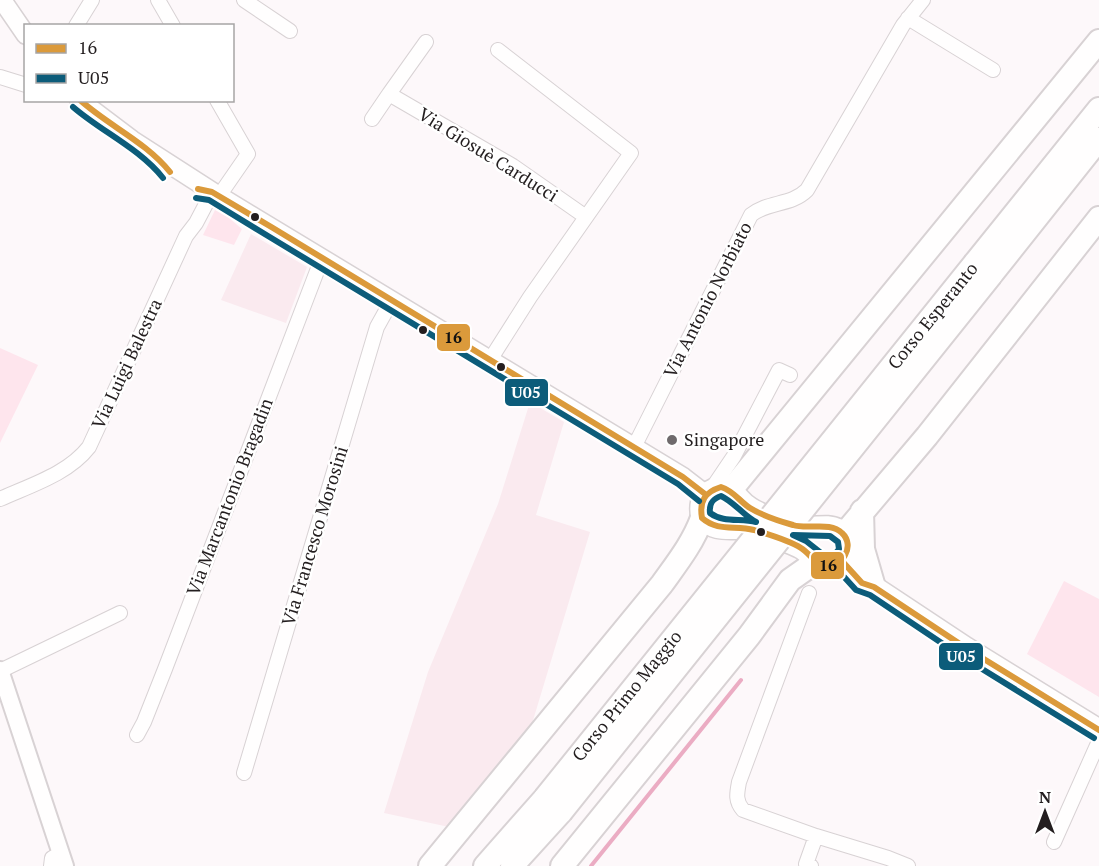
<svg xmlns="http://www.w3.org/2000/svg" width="1099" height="866" font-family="'PT Serif',serif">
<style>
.built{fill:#faeaef}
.green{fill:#fee5ed}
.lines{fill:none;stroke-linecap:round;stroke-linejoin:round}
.stream{stroke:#ebacc3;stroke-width:4}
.minor-casing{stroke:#d8d2d4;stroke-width:16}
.tertiary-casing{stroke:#d8d2d4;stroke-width:20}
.secondary-casing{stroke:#d8d2d4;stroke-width:21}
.primary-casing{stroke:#d8d2d4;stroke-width:24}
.trunk-casing{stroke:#d8d2d4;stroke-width:26}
.minor{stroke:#fffefe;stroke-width:14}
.tertiary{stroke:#fffefe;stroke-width:16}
.secondary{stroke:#fffefe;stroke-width:18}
.primary{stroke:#fffefe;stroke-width:21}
.trunk{stroke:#fffefe;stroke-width:22}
.trunk-bridge-casing{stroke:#d8d2d4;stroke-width:26;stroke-linecap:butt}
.trunk-bridge{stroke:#fffefe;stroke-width:22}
.bus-1-casing{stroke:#fff;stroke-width:10}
.bus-2-casing{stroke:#fff;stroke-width:10}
.bus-1{stroke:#db9a3b;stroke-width:6}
.bus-2{stroke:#0c5c7a;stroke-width:6}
.bus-dot{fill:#231e1f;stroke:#fff;stroke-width:2}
.poi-dot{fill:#6f6a6c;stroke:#fff;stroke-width:2}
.labels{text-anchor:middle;stroke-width:5;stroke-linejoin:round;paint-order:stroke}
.street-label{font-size:18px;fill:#231e1f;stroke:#fff}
.poi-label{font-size:18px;fill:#231e1f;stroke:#fff;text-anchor:start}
.line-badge{stroke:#fff;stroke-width:2}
.badge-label{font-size:16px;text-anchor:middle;font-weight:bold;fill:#fff}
.pale-badge-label{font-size:16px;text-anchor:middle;font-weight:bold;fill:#111}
</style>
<rect width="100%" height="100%" fill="#fdf8fa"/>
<path class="built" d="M251,234L307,267L286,323L221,300Z
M530,402L564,422L536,515L590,532L531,727L449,827L384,813L428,672L498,504Z"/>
<path class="green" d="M215,210L229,218L242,229L234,245L203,235Z
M0,348L38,365L0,443Z
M1064,581L1099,599V697L1027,654Z"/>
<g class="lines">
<path class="stream" d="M591,866L741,680"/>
<defs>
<path id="minor" d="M158,0L173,26
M244,0L290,31
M908,18L993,70
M76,26L92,0
M426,42L389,94L513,166L586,217
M0,77L26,85
M372,119L389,94
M490,360L530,297L631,153L498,50
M634,447L751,215C768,201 791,206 807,190L903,25L923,0
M711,490L734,456L779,370L790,375
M0,499C31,485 68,474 89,447L186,236L196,223L206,204L210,199L219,196L248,154L217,100
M809,593L739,782C737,793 735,801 743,810L816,836L888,858L908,866
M0,671L120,613
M137,735L144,722L165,669L322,258
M244,773L377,327L392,300
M1054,842L1099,741
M51,866L52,858L61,853
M811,866L806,864L816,836"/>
<path id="tertiary" d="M0,670L65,866"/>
<path id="secondary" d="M2,0L26,35
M79,100L132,140L219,196L683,477L705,494"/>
<path id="primary" d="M721,487C738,491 737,500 750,508C762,516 779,520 792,525C809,531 826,523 837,529C856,538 849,567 827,565C816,565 810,553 801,548C790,542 765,534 753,530C735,525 717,535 702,518C698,501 704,491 721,487Z
M842,561L862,583L874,587L966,648L1099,730"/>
<path id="trunk" d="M975,263L1099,109
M991,275L1099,139
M731,490L1099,41
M862,511L863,549L874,587
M845,533L927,436L1099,218
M430,866L662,584C677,563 693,543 702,518
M485,866L545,798
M512,866L561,812
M562,866L749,636L790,580L817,561"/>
</defs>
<use href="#minor" class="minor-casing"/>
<use href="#tertiary" class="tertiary-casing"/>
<use href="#secondary" class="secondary-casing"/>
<use href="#primary" class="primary-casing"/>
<use href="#trunk" class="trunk-casing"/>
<use href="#minor" class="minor"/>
<use href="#tertiary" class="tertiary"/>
<use href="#secondary" class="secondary"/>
<use href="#primary" class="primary"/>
<use href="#trunk" class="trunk"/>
<defs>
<path id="trunk-bridge" d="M545,798L975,263
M561,812L991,275"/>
</defs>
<use href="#trunk-bridge" class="trunk-bridge-casing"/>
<use href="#trunk-bridge" class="trunk-bridge"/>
<defs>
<path id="bus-1" d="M80,100C109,126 146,142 170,172
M198,189L212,192L273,228L683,477L705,494
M721,487C734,491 739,501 750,508C763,516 779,521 793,525C808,530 830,521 842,533C856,546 842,569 823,565C814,562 809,553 801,548C788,540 770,535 754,530C735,525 718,532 702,518C699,501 705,492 721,487Z
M842,561L862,583L874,587L966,648L1099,730"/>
<path id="bus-2" d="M73,107C102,132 139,148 163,178
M196,198L209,200L268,236L678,484L699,501
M721,496C734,502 743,515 756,522C741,518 723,523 710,513C709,504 712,499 721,496Z
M793,535L830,536L838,542L839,549L835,554L825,556L806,541Z
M835,567L856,590L870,595L961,656L1094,738"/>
</defs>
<use href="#bus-1" class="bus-1-casing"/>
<use href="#bus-2" class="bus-2-casing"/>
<use href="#bus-1" class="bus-1"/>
<use href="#bus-2" class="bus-2"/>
</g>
<g class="bus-dot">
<circle cx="255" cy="217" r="5"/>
<circle cx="423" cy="330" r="5"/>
<circle cx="501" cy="367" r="5"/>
<circle cx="761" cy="532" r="5"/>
</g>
<circle class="poi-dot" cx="672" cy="440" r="6"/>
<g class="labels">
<g class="street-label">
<text transform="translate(488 155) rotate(32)" y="6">Via Giosuè Carducci</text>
<text transform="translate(708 300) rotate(-63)" y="6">Via Antonio Norbiato</text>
<text transform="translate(933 316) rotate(-51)" y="6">Corso Esperanto</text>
<text transform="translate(127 364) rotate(-65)" y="6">Via Luigi Balestra</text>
<text transform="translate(230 497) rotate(-69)" y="6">Via Marcantonio Bragadin</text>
<text transform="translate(315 536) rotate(-73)" y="6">Via Francesco Morosini</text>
<text transform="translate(627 696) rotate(-51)" y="6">Corso Primo Maggio</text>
</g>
<g class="poi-label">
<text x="684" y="446">Singapore</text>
</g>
</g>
<g class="line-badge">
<rect x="436" y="323" width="35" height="29" rx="6" fill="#db9a3b"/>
<rect x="504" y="378" width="45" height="29" rx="6" fill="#0c5c7a"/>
<rect x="810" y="551" width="35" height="29" rx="6" fill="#db9a3b"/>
<rect x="938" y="642" width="46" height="29" rx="6" fill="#0c5c7a"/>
</g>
<g class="badge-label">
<text x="526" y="398">U05</text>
<text x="961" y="662">U05</text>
</g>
<g class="pale-badge-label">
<text x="453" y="343">16</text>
<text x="828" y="571">16</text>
</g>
<rect x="24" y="24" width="210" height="78" fill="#ffffff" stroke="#a7a5a5" stroke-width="1.5"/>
<rect x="36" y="44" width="30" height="9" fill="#db9a3b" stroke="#a7a5a5" stroke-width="1.5"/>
<text x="78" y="54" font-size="18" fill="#231e1f">16</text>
<rect x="36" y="74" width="30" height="9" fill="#0c5c7a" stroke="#a7a5a5" stroke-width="1.5"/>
<text x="78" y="84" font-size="18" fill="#231e1f">U05</text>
<g transform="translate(1045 812)" stroke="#ffffff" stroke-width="4.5" paint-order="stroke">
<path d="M0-4.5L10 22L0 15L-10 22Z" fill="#231e1f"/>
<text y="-9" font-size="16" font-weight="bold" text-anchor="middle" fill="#231e1f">N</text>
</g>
</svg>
